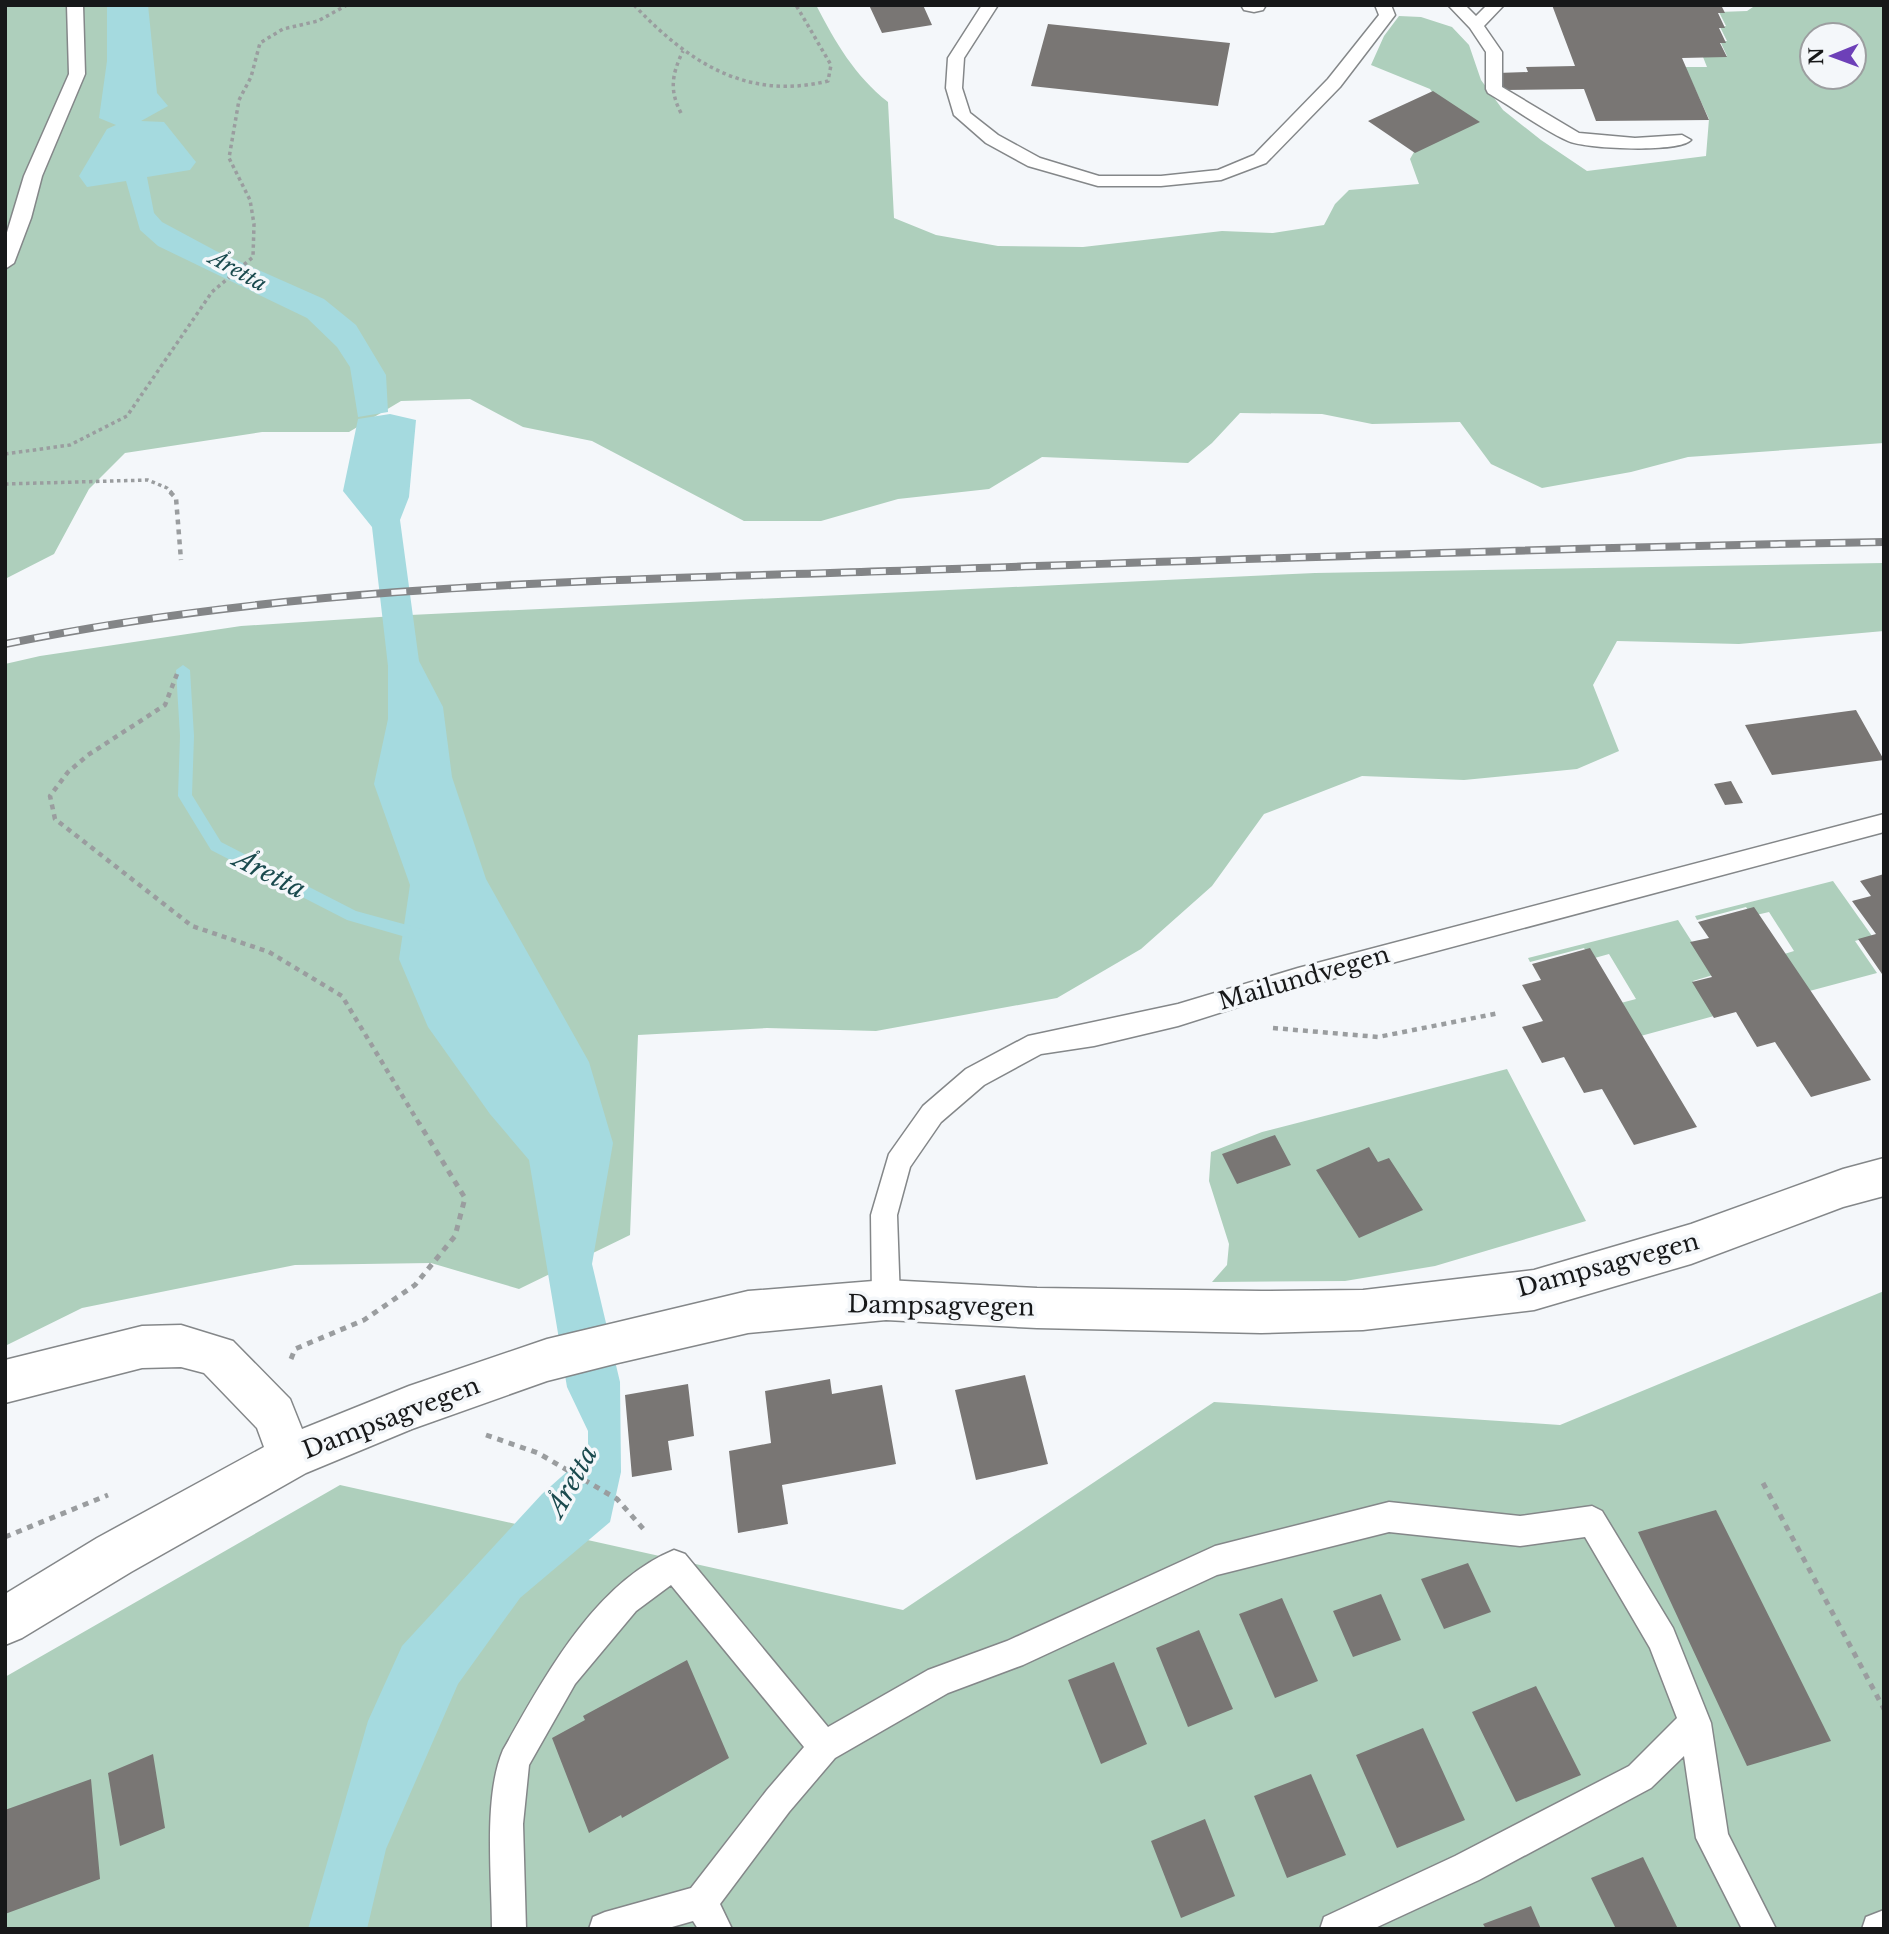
<svg xmlns="http://www.w3.org/2000/svg" width="1889" height="1934" font-family="'Libre Baskerville',serif">
<style>
.green{fill:#aecfbc;fill-rule:evenodd}
.water{fill:#a5dadf}
.lines{fill:none;stroke-linecap:round;stroke-linejoin:round}
.stream{fill:#a5dadf;fill-rule:evenodd}
.building{fill:#797674}
.lane-casing{stroke:#848789;stroke-width:3}
.street-casing{stroke:#848789;stroke-width:3}
.path-far2{stroke:#9a9d9f;stroke-width:3.5;stroke-dasharray:3.5 3.5;stroke-linecap:butt}
.path-far1{stroke:#9a9d9f;stroke-width:4.5;stroke-dasharray:5 5;stroke-linecap:butt}
.path{stroke:#9a9d9f;stroke-width:5;stroke-dasharray:6 6;stroke-linecap:butt}
.lane{fill:#fff;fill-rule:evenodd}
.street{fill:#fff;fill-rule:evenodd}
.rail-casing{stroke:#838587;stroke-width:8}
.rail{stroke:#f4f7fa;stroke-width:5;stroke-dasharray:15;stroke-linecap:butt}
.labels{text-anchor:middle;stroke-width:7;stroke-linejoin:round;paint-order:stroke}
.far-water-label{font-size:21px;font-style:italic;fill:#1a4a4e;stroke:#f4f7fa}
.street-label{font-size:24px;fill:#171819;stroke:#f4f7fa}
.water-label{font-size:26px;font-style:italic;fill:#1a4a4e;stroke:#f4f7fa}
</style>
<rect width="100%" height="100%" fill="#f4f7fa"/>
<path class="green" d="M5,5H816C836,43 854,75 888,102L894,218L936,235L998,246L1083,247L1222,231L1273,233L1324,225L1335,204L1349,190L1419,184L1410,159L1426,131L1445,111L1430,89L1371,65L1384,36L1399,16L1421,17L1452,27L1469,45L1481,80L1503,110L1541,140L1587,171L1706,156L1709,119L1685,67H1707L1703,57L1727,56L1720,41H1727L1720,27L1726,26L1719,12L1747,11L1756,5H1884V443L1688,457L1631,472L1542,488L1491,464L1460,422L1372,424L1322,414L1240,413L1212,443L1188,463L1042,457L989,489L898,499L821,521H744L592,441L523,427L470,399L401,401L349,432H262L125,453L89,489L54,554L5,579ZM1812,35H1854V77H1812Z
M1884,563V631L1739,644L1617,641L1593,685L1619,751L1577,769L1464,780L1362,776L1264,814L1212,886L1141,949L1057,998L876,1031L767,1028L638,1035L630,1235L519,1289L431,1263L295,1265L82,1308L5,1346V664L40,656L241,626L410,615L1315,573Z
M1833,881L1872,936L1855,941L1877,973L1802,993L1778,956L1794,951L1769,912L1752,916L1746,907L1697,920L1695,916Z
M1678,920L1713,975L1693,981L1714,1016L1637,1037L1617,1004L1636,999L1609,954L1591,959L1584,948L1530,962L1528,958Z
M1507,1069L1586,1221L1435,1266L1345,1281L1212,1282L1227,1265L1229,1244L1209,1181L1211,1152L1262,1132Z
M1884,1291V1929H5V1677L340,1485L903,1610L1214,1402L1560,1425Z"/>
<path class="water" d="M107,5H148L157,93L168,106L141,121L164,122L196,162L190,170L147,177L154,213L162,222L216,251L324,299L356,325L386,375L388,412L358,417L350,367L337,347L307,318L158,246L140,230L126,181L87,187L79,176L107,129L116,125L99,118L107,61Z
M390,414L416,420L409,497L400,520L419,661L443,707L452,777L486,879L589,1062L613,1143L592,1264L620,1382L621,1472L610,1522L520,1598L458,1684L386,1849L367,1929H308L368,1721L402,1646L542,1494L588,1453V1431L567,1387L529,1160L490,1114L428,1027L399,959L410,885L374,784L388,719V666L372,527L343,491L358,419Z"/>
<g class="lines">
<path class="stream" d="M183,665L190,670L194,736L192,795L221,842L356,911L429,931L431,936L429,941L423,942L347,920L211,850L178,796L180,736L176,670Z"/>
</g>
<path class="building" d="M869,5H923L932,25L882,33Z
M1552,5H1721L1725,13H1718L1725,28H1719L1726,43H1720L1727,57L1682,58L1709,120L1596,121L1584,89L1503,90L1497,73L1528,72L1526,67L1575,66Z
M1048,24L1230,43L1218,106L1031,86Z
M1433,91L1480,122L1415,153L1368,121Z
M1856,710L1884,760L1772,775L1745,725Z
M1731,781L1743,803L1725,805L1714,784Z
M1884,874V973L1882,974L1858,939L1876,934L1852,901L1871,896L1860,881Z
M1754,907L1871,1080L1811,1097L1775,1042L1757,1047L1736,1012L1714,1018L1692,982L1712,977L1690,942L1709,938L1698,922Z
M1590,948L1697,1127L1634,1145L1602,1089L1584,1093L1564,1057L1542,1063L1522,1027L1543,1021L1522,985L1541,980L1532,964Z
M1275,1135L1291,1165L1237,1184L1222,1154Z
M1369,1147L1378,1162L1389,1158L1423,1210L1359,1238L1316,1170Z
M1025,1375L1048,1464L976,1480L955,1390Z
M830,1379L832,1394L882,1385L896,1464L782,1485L788,1524L738,1533L729,1451L771,1443L765,1391Z
M688,1384L694,1436L668,1441L672,1470L632,1477L625,1395Z
M1716,1510L1831,1741L1747,1766L1638,1532Z
M1468,1563L1491,1612L1444,1629L1421,1579Z
M1381,1594L1401,1640L1353,1657L1333,1611Z
M1282,1598L1318,1681L1275,1698L1239,1614Z
M1199,1630L1233,1709L1188,1727L1156,1648Z
M687,1660L729,1758L622,1818L621,1815L589,1833L552,1738L585,1720L583,1716Z
M1114,1662L1147,1744L1101,1764L1068,1680Z
M1536,1686L1581,1775L1516,1802L1472,1712Z
M1423,1728L1465,1820L1397,1848L1356,1755Z
M153,1754L165,1828L120,1846L108,1773Z
M1311,1774L1346,1855L1287,1878L1254,1796Z
M91,1779L100,1879L5,1914V1810Z
M1205,1819L1235,1896L1181,1918L1151,1841Z
M1643,1857L1678,1929H1616L1591,1878Z
M1531,1906L1541,1929H1486L1483,1924Z"/>
<g class="lines">
<defs>
<path id="lane" d="M67,5H83L85,74L42,176L31,218L14,263L5,269V239L24,176L69,74Z
M982,5H998L964,58L962,88L970,113L998,135L1040,158L1099,176H1161L1218,170L1254,155L1328,79L1379,15L1375,5H1391L1395,15L1340,87L1266,163L1221,180L1161,186H1098L1028,166L986,143L954,115L946,88L948,58Z
M1448,5H1465L1476,16L1487,5H1504L1484,26L1502,52V87L1579,133L1635,138L1682,135L1691,140C1679,153 1584,149 1568,141C1540,128 1514,108 1488,93L1486,89V52L1470,28Z
M1884,814V832L1298,988L1178,1026L1094,1046L1041,1054L984,1085L941,1122L910,1167L897,1215L900,1300L896,1309L886,1313L876,1309L872,1300L871,1215L889,1154L923,1106L966,1069L1028,1036L1178,1004L1298,968Z
M1389,1502L1520,1516L1592,1506L1602,1511L1673,1628L1711,1723L1728,1834L1776,1929H1742L1696,1838L1684,1756L1651,1788L1479,1880L1373,1929H1320L1324,1917L1455,1856L1629,1766L1677,1718L1650,1648L1585,1537L1520,1546L1389,1532L1217,1575L1023,1665L948,1693L835,1758L789,1812L720,1904L732,1929H698L693,1921L665,1929H589L593,1917L605,1912L691,1888L767,1790L804,1747L671,1585L636,1611L575,1684L529,1765L523,1824L526,1929H492C492,1877 483,1797 503,1750C544,1678 594,1583 674,1550L685,1554L828,1727L928,1670L1007,1641L1215,1546Z
M1884,1910V1929H1862L1866,1917Z"/>
<path id="street" d="M1241,5H1266L1263,10L1254,12L1244,10Z
M1884,1158V1196L1843,1207L1691,1264L1534,1310L1363,1330L1261,1333L1037,1328L886,1320L748,1333L618,1363L547,1381L412,1429L306,1473L131,1572L22,1638L5,1645V1594L97,1538L264,1447L257,1428L204,1373L181,1367L142,1368L5,1403V1360L142,1326L181,1325L233,1341L290,1399L302,1429L409,1386L547,1339L748,1291L886,1280L1037,1288L1261,1291L1363,1290L1534,1270L1691,1224L1843,1169Z"/>
</defs>
<use href="#lane" class="lane-casing"/>
<use href="#street" class="street-casing"/>
<path class="path-far2" d="M634,5C688,62 747,101 828,81L831,65L796,5
M681,113C669,90 672,74 683,51
M5,454L70,445L127,416L212,292L253,257L254,224L250,200L229,158L239,100L251,77L260,43L283,29L318,21L347,5
M5,484L148,480L167,488L172,493"/>
<path class="path-far1" d="M170,492L176,498L181,560
M177,674L165,705L88,755L68,772L50,796L55,819L192,926L269,952L342,996L420,1125
M1273,1028L1378,1037L1499,1013"/>
<path class="path" d="M291,1359L295,1349L364,1320L415,1285L455,1236L465,1198L419,1123
M486,1435L538,1453L617,1499L646,1532
M1763,1483L1884,1709
M5,1537L108,1495"/>
<use href="#lane" class="lane"/>
<use href="#street" class="street"/>
<defs>
<path id="rail" d="M5,644C297,584 594,581 890,571C1222,560 1553,548 1884,542"/>
</defs>
<use href="#rail" class="rail-casing"/>
<use href="#rail" class="rail"/>
</g>
<g class="labels">
<g class="far-water-label">
<text transform="translate(238 271) rotate(29)" y="7">Åretta</text>
</g>
<g class="street-label">
<text transform="translate(1304 978) rotate(-16)" y="8">Mailundvegen</text>
<text transform="translate(1608 1265) rotate(-15)" y="8">Dampsagvegen</text>
<text transform="translate(941 1306) rotate(1)" y="8">Dampsagvegen</text>
<text transform="translate(391 1418) rotate(-21)" y="8">Dampsagvegen</text>
</g>
<g class="water-label">
<text transform="translate(270 874) rotate(27)" y="9">Åretta</text>
<text transform="translate(572 1481) rotate(-61)" y="9">Åretta</text>
</g>
</g>
<rect width="1889" height="1934" fill="none" stroke="#171819" stroke-width="14"/>
<g transform="translate(1833 56) rotate(269)"><circle r="33" fill="#f4f7fa" stroke="#9c9ea0" stroke-width="2"/>
<path d="M0-5L12 26L0 18L-12 26Z" fill="#6d40b8"/>
<text y="-10" font-size="19" font-weight="bold" text-anchor="middle" fill="#171819">N</text>
</g>
</svg>
